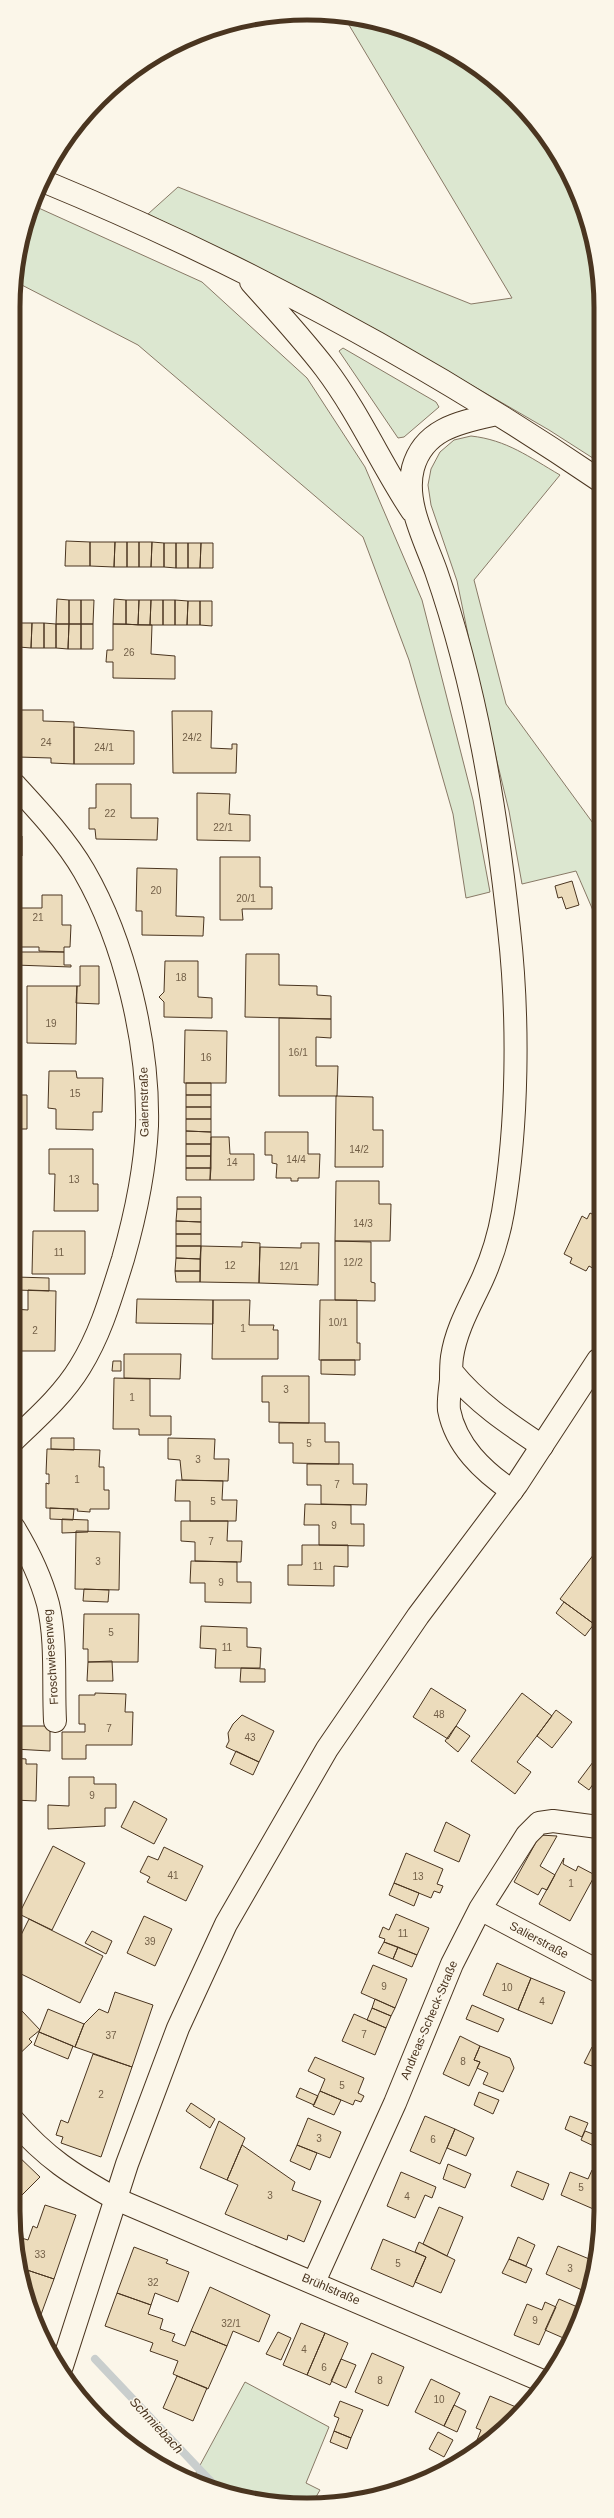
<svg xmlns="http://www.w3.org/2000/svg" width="614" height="2518" font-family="Arial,sans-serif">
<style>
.green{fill:#dce7d0;stroke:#887966}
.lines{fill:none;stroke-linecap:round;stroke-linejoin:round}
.stream{stroke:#c9cecd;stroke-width:8}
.building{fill:#ecdcbc;stroke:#4a3520}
.street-casing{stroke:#4a3520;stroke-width:24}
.secondary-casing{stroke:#4a3520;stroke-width:24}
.primary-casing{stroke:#4a3520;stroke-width:24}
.street{stroke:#fbf6e9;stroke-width:22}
.secondary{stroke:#fbf6e9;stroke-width:22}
.primary{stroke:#fbf6e9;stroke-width:22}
.labels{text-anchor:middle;stroke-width:3;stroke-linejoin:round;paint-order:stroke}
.number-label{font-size:10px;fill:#725f47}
.street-label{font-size:12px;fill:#4a3520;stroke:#fbf6e9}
.water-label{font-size:13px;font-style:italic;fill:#4a3520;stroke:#fbf6e9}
.rim{fill:none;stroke:#4a3520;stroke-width:5}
</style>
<rect width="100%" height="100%" fill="#fbf6e9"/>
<path class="green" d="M343,15L437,43L515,99L571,177L599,269V462L549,430L373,328L148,214L178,187L471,304L512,298Z
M32,205L202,282L307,378L365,467L422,600L473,800L490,892L466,898L453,814L409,660L363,537L138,345L16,282V268Z
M343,348L436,402L439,407L404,437L398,438L339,351Z
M471,436C507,440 529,457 560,475L474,580L506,704L598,830V922L576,871L522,884L509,811L478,683L457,581L431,505L428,485L431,469L440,452L454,440Z
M245,2382L329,2427L306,2483L320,2490L313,2502C270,2506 231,2495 192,2480Z"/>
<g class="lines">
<path class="stream" d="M36,2325L39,2326
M95,2359L219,2490"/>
</g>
<path class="building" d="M66,541L90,542V566H65Z
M90,542H115L114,567L90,566Z
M115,542H127V567H114Z
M127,542H139V567H127Z
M139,542H152L151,567H139Z
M152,542L164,543V567H151Z
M164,543H176V568L164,567Z
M176,543H188V568H176Z
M188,543H201L200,568H188Z
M201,543H213V568H200Z
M57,599L69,600V624H56Z
M114,599L126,600V624H113Z
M69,600H81V624H69Z
M81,600H94L93,624H81Z
M126,600H139L138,625L126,624Z
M139,600H151L150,625H138Z
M151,600H163V625H150Z
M163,600H175V625H163Z
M175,600L188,601L187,625H175Z
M188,601H200V625H187Z
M200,601H212V626L200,625Z
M19,623H32L31,648L19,647Z
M32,623H44V648H31Z
M44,623L56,624V648H44Z
M56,624H69L68,649L56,648Z
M69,624H81V649H68Z
M81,624H93V649H81Z
M113,624L152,625L151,654L175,656V679L113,678V662H106L107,650H113Z
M18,710H43V721L74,722V764L51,763V758L18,757Z
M172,711H212L211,748L232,749V744H237L236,773H173Z
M74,727L134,731V764H74Z
M96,784H131V818H158L157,840L96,839L95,829H89V808H96Z
M197,793L230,794L229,814L250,815V841L197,840Z
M15,835L22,836V856H15Z
M220,857H260V887H272V909H242L243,920H220Z
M137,868L177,869L176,916L204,917L203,936L142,935V911H136Z
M572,881L579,905L566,909L562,897L558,898L555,886Z
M42,895H62V925H71L70,947H64V952L39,951V947H15V908H42Z
M15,952H64V965H71V967L15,965Z
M246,954H279V985L317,986V995L331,996V1019L245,1017Z
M165,961H198V997L212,998V1018L164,1017V1002L159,997L164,992Z
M80,966H99V1004L76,1003L77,986H80Z
M27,986H77L76,1044L27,1043Z
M279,1018L331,1019V1038L316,1037V1066H338L337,1096H279Z
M185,1030L227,1031L226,1083H184Z
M49,1071H76L77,1078H103L102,1112H93V1130L56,1129V1109L48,1108Z
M186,1083H211V1095H186Z
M14,1095H27V1129H14Z
M186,1095H211V1107H186Z
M336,1096L373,1097V1130H383V1167H335Z
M186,1107H211V1119H186Z
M186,1119H211V1132L186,1131Z
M186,1131L211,1132V1144H186Z
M265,1132H308V1154H320L319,1178H298V1181H291V1178H276L277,1164L272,1163V1155H265Z
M211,1137H229L230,1154H254V1180H210Z
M186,1144H211V1156H186Z
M49,1149H93V1184H98V1211H54L55,1174H49Z
M186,1156H211V1168H186Z
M186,1168H211L210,1180H186Z
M336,1181H379V1204H391L390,1241H335Z
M177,1197H201V1209H177Z
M177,1209H201V1222L176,1221Z
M590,1213L598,1217V1264L596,1270L589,1266L586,1271L570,1263L572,1258L564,1254L582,1216L587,1219Z
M176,1221L201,1222V1234H176Z
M33,1231H85V1274H32Z
M176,1234H201V1246H176Z
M335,1241L371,1242V1282L375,1283V1301L335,1300Z
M242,1242L260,1243L259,1283L200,1282L201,1246L242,1247Z
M301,1243H319L318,1285L259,1283L260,1247L301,1248Z
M176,1246H201L200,1259L176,1258Z
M176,1258L200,1259V1271H175Z
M175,1271H200V1282H176Z
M16,1277L49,1278V1291L16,1290Z
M28,1290L56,1291L55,1351H14V1309L28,1310Z
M137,1299L213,1300V1324L136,1323Z
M213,1300H250L249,1325H274L273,1330H278V1359H212Z
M320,1300H357V1343H360V1360H319Z
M124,1354H181L180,1379L124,1378Z
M321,1360H355V1375L321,1374Z
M113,1361H121V1371H112Z
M262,1376H309V1423L269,1422V1402H262Z
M114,1378L150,1379V1416H171V1435H139V1429H113Z
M279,1423H325V1442H339V1464L293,1463V1443H279Z
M51,1438H74V1450L51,1449Z
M168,1438L215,1439L214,1459H229L228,1481L182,1480L180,1460L168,1459Z
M47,1449L100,1450L99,1467H104V1490H109V1509H90V1512L77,1511L78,1509H74L46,1508V1483L49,1484V1474H46Z
M307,1464H353V1484H367L366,1505L321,1504V1485H307Z
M176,1480L223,1481L222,1500H237L236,1521H190V1501H175Z
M305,1504L351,1505V1524H364V1546L319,1545V1525H304Z
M50,1508L74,1509L73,1520L50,1519Z
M62,1519L88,1520V1532L62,1533Z
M181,1521H228L227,1541H242L241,1562L195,1561V1542L181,1541Z
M76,1531L120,1532L119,1590L75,1589Z
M302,1545H348V1567L334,1566V1586L288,1585V1565H302Z
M597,1550L598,1619L594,1624L560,1599Z
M191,1561L237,1562V1582H251V1603L205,1602V1583H190Z
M84,1589L109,1590L108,1602L83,1601Z
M564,1602L594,1624L585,1636L556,1613Z
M84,1614H139L138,1662H88V1649H83Z
M201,1626L247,1628V1647L261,1648L260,1668H215L216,1649L200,1648Z
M112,1661L113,1681H87L88,1662Z
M241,1668L265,1669V1682H240Z
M431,1688L466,1710L448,1739L413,1717Z
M95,1693L126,1694L125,1712H133L132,1745H86V1759H62V1732H85V1724H79V1695H95Z
M522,1693L552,1716L517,1762L531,1772L515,1794L471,1761Z
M556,1710L572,1722L552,1748L537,1736Z
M242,1715L274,1731L259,1762L226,1747L229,1741L228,1733L233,1724Z
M14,1726H50V1751L14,1749Z
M456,1726L470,1736L458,1752L445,1741Z
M236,1751L259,1762L253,1775L230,1764Z
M14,1758L26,1759V1764H37L36,1801L14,1800Z
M593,1762L598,1766V1777L589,1790L578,1782Z
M69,1777H94V1784H116V1808H105V1826L48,1829V1805L69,1806Z
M134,1801L167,1819L154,1844L121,1827Z
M446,1822L470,1835L459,1862L434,1851Z
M540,1835L557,1836L540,1866L555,1875L547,1890L542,1888L538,1895L514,1882Z
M53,1846L85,1863L52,1930L19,1914Z
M164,1847L203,1866L186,1901L147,1882L150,1877L140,1872L148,1856L158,1860Z
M406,1853L443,1869L437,1884L443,1886L440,1893L434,1891L431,1898L394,1883Z
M564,1858L563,1864L576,1871L578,1866L595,1875L570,1921L539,1904Z
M394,1883L419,1893L414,1906L389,1895Z
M396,1914L429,1928L417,1955L384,1942L385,1939L379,1937L383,1927L389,1930Z
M144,1916L172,1929L155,1966L127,1953Z
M29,1919L103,1956L80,2003L13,1970V1951Z
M92,1931L112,1941L106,1954L85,1943Z
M384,1942L398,1947L393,1959L378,1953Z
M398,1947L417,1955L412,1967L393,1959Z
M497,1963L531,1978L518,2010L483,1995Z
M373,1965L407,1979L395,2008L361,1993Z
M531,1978L565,1992L552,2024L518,2010Z
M115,1992L153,2005L132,2067L75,2047L84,2024L99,2009L108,2013Z
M375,1999L395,2008L391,2016L372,2008Z
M472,2005L504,2019L498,2032L466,2019Z
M372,2008L391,2016L386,2028L367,2020Z
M48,2009L84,2024L75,2047L39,2032Z
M22,2011L40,2030L29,2039L32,2042L13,2060V2020Z
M354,2014L386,2028L375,2055L342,2041Z
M39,2032L73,2046L68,2059L34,2045Z
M460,2036L480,2046L474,2060L480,2062L469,2086L443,2074Z
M480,2046L510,2058L514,2068L503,2092L483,2084L488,2073L477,2068L480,2062L474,2060Z
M592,2047L598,2050V2064L594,2062L592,2066L584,2063Z
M93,2054L132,2067L101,2157L61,2143L63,2137L56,2135L61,2120L68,2123Z
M315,2057L364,2078L358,2093L364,2096L361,2102L355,2100L353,2105L320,2091L325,2079L308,2071Z
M300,2088L318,2096L314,2105L296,2097Z
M320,2091L341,2100L334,2115L313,2106Z
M479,2092L499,2100L493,2114L474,2105Z
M191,2103L215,2119L210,2128L186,2111Z
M425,2116L455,2129L440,2164L410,2151Z
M570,2116L588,2123L582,2137L565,2129Z
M308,2118L341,2132L330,2158L297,2145Z
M219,2121L245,2138L227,2180L200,2168Z
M455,2129L474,2138L466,2156L447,2148Z
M585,2131L598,2136V2148L581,2140Z
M242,2145L295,2182L292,2190L321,2201L304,2242L288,2235L287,2240L225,2214L238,2185L227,2180Z
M297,2145L317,2153L310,2170L290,2161Z
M16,2154L40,2177L13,2204V2157Z
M448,2164L471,2174L465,2188L443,2179Z
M592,2170L598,2172V2211L561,2195L570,2172L588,2179Z
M517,2171L549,2184L543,2200L511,2186Z
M401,2172L436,2187L432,2198L425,2195L415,2218L387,2206Z
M45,2205L76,2215L54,2279L18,2267L15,2236L28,2240L33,2226L37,2228Z
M439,2207L463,2217L447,2256L423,2244Z
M518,2237L535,2245L526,2266L509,2259Z
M383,2239L426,2257L413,2287L371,2269Z
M419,2242L455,2260L441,2293L415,2282L426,2257L415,2252Z
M558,2246L594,2261L582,2290L546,2274Z
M134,2247L168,2260L166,2263L189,2272L178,2302L155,2293L151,2305L117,2293Z
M509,2259L532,2269L526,2283L502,2273Z
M18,2267L54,2279L39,2320L34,2317Z
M210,2287L270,2315L259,2342L233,2331L227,2346L191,2331Z
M117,2293L151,2305L148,2314L163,2319L160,2329L175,2334L172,2341L185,2346L191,2331L227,2346L208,2389L173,2374L178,2361L150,2351L153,2343L105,2326Z
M559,2299L582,2309L568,2340L545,2330Z
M545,2302L556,2307L539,2345L514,2335L527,2304L542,2310Z
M301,2323L325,2333L307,2375L283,2365Z
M278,2332L291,2338L281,2360L266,2354Z
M325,2333L348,2343L330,2385L307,2375Z
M372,2353L404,2367L388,2406L355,2392Z
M341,2359L356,2365L346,2388L331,2381Z
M177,2376L207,2388L193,2421L163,2408Z
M431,2379L460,2393L444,2426L415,2412Z
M490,2396L523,2410L495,2436L491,2434L487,2444L477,2440L481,2430L476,2428Z
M340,2401L363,2410L351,2438L334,2431L339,2418L334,2416Z
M454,2405L466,2411L457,2432L444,2426Z
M334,2431L351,2438L347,2449L330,2442Z
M438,2432L453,2440L444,2457L429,2449Z"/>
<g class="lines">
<defs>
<path id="street" d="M14,1440C38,1417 63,1395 80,1367C101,1333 111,1297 123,1259C135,1217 145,1171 147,1126C149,1044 125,942 84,871C66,840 39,811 15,785
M14,1528C28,1551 41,1578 48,1604C57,1641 53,1683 55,1721
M480,1909L598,1971
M13,2120C46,2158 73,2175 116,2199L545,2382
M314,2282L395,2103L452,1964L480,1909L527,1835L539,1823L553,1821L598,1827"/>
<path id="secondary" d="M62,2366L127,2164L178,2028L226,1924L327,1749L418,1616L517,1484L598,1360"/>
<path id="primary" d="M43,181C237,261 425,362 599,480
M251,282C276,310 302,338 325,368C359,413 381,464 412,511
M497,414C461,422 424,428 413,468C404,502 425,540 436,571C476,686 496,808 509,929C519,1018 518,1124 503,1212C499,1235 492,1258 482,1280C471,1304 456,1329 452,1357C451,1364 451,1372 451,1380C450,1390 448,1400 449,1410C456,1446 483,1471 512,1491
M452,1372C477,1403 509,1424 542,1446"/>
</defs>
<use href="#street" class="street-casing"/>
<use href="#secondary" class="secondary-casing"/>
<use href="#primary" class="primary-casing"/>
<use href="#street" class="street"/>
<use href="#secondary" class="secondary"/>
<use href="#primary" class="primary"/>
</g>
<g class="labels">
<g class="number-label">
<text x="129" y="656">26</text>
<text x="192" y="741">24/2</text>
<text x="46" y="746">24</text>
<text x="104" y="751">24/1</text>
<text x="110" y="817">22</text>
<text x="223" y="831">22/1</text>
<text x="156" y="894">20</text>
<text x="246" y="902">20/1</text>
<text x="38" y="921">21</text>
<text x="181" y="981">18</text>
<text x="51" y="1027">19</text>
<text x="298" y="1056">16/1</text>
<text x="206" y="1061">16</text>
<text x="75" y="1097">15</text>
<text x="359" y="1153">14/2</text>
<text x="296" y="1163">14/4</text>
<text x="232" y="1166">14</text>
<text x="74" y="1183">13</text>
<text x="363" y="1227">14/3</text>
<text x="59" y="1256">11</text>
<text x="353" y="1266">12/2</text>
<text x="230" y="1269">12</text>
<text x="289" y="1270">12/1</text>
<text x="338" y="1326">10/1</text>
<text x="243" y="1332">1</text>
<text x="35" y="1334">2</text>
<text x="286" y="1393">3</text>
<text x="132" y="1401">1</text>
<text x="309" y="1447">5</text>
<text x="198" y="1463">3</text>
<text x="77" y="1483">1</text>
<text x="337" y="1488">7</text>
<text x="213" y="1505">5</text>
<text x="334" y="1529">9</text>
<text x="211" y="1545">7</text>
<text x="98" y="1565">3</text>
<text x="318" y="1570">11</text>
<text x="221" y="1586">9</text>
<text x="111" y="1636">5</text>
<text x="227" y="1651">11</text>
<text x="439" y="1718">48</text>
<text x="109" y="1732">7</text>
<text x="250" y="1741">43</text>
<text x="92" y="1799">9</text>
<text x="173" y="1879">41</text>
<text x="418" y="1880">13</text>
<text x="571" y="1887">1</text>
<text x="403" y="1937">11</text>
<text x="150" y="1945">39</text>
<text x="384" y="1990">9</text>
<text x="507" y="1991">10</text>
<text x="542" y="2005">4</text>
<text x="364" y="2038">7</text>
<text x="111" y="2039">37</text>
<text x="463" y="2065">8</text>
<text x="342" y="2089">5</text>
<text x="101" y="2098">2</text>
<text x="319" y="2142">3</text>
<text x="433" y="2143">6</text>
<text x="581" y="2191">5</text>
<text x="270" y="2199">3</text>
<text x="407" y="2200">4</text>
<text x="40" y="2258">33</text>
<text x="398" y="2267">5</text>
<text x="570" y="2272">3</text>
<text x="153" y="2286">32</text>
<text x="535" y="2324">9</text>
<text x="231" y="2327">32/1</text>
<text x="304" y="2353">4</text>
<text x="324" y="2371">6</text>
<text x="380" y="2384">8</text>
<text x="439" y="2403">10</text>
</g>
<g class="street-label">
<text transform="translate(144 1102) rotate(-91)" y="4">Gaiernstraße</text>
<text transform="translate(51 1657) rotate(-94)" y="4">Froschwiesenweg</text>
<text transform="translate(539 1940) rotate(28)" y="4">Salierstraße</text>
<text transform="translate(429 2020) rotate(-67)" y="4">Andreas-Scheck-Straße</text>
<text transform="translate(331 2289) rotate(23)" y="4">Brühlstraße</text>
</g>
<g class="water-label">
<text transform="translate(157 2425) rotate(47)" y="5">Schmiebach</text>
</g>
</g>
<path d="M0 0H614V2518H0ZM307 20H307A287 287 0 0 1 594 307V2211A287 287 0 0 1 307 2498H307A287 287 0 0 1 20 2211V307A287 287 0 0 1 307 20Z" fill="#fbf6e9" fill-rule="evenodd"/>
<path class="rim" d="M307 20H307A287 287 0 0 1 594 307V2211A287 287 0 0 1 307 2498H307A287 287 0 0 1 20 2211V307A287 287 0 0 1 307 20Z"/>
</svg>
